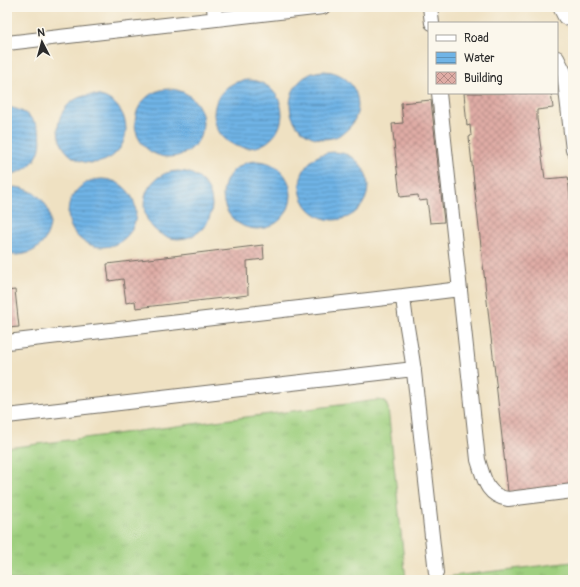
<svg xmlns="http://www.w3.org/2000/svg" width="580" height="587" font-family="Pangolin,sans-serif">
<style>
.grass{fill:url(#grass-tufts);stroke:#647d54}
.water{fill:url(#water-rules);stroke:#4e7088}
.building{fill:url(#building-cross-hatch)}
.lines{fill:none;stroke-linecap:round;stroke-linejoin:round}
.minor-casing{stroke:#706b60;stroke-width:16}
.minor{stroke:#fff;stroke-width:14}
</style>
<defs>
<pattern id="grass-tufts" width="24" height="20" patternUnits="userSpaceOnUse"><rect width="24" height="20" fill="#9ecf7e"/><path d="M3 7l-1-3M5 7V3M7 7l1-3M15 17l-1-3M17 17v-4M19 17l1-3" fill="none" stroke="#88b26d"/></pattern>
<pattern id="water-rules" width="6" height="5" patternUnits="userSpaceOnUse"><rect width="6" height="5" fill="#70b4e6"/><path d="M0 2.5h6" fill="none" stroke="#5c93bb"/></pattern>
<pattern id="building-cross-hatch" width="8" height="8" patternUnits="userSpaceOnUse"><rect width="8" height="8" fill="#dfaca5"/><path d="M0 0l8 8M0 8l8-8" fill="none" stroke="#b58c87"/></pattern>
</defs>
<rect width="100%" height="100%" fill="#fbf7ec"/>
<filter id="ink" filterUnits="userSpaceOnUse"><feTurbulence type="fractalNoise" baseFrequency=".025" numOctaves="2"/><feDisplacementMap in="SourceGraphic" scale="8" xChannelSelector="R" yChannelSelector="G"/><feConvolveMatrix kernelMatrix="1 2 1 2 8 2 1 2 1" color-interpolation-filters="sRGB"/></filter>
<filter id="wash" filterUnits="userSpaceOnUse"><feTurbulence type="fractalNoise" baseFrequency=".012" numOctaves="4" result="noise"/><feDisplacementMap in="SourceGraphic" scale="16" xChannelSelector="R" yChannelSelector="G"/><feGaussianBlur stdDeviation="0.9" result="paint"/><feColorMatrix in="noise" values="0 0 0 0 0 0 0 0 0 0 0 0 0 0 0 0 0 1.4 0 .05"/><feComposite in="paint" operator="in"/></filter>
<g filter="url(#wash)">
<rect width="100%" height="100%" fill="#efe1c2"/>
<path class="grass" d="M378,400L385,401L388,408L406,580H7V448Z
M573,562V580H419Z"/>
<path class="water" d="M290 105a34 34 0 1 1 68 0a34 34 0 1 1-68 0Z
M214 114a34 34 0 1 1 68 0a34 34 0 1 1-68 0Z
M135 123a34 34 0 1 1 68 0a34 34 0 1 1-68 0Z
M58 129a34 34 0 1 1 68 0a34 34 0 1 1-68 0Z
M7,107C52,113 52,169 7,175Z
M300 186a34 34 0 1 1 68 0a34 34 0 1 1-68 0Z
M223 195a34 34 0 1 1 68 0a34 34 0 1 1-68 0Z
M144 205a34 34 0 1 1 68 0a34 34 0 1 1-68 0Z
M68 213a34 34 0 1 1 68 0a34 34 0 1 1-68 0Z
M15,187C69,193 56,264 7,254V189Z"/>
<g id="blocks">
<path class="building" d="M464,93H551L553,108L537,110V119L545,179L568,177L573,226V485L508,492L469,137L471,136L470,125L467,126Z
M431,100L444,222L430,223L427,200L419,201L418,195L400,197L392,124L403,123L401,103Z
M263,245L264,259L247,261L248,295L136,308L135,301L126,303L123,279L109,281L107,264Z
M15,290L19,327L7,328V291Z"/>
</g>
</g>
<g filter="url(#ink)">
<use href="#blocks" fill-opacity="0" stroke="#706b60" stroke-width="1"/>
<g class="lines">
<defs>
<path id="minor" d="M214,7L215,19
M430,7L432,23
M560,7L565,17L573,21
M7,43L323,7
M557,58L564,72L573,150
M439,93L478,460C484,478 486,496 508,499L573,491
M403,296L460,289
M7,342L403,296C405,322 411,346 414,372C421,439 429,506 436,573
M7,416L414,369"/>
</defs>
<use href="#minor" class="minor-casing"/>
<use href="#minor" class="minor"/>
</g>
</g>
<rect width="580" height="587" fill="none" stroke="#fbf7ec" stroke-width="24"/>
<rect x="428" y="22" width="130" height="72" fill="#fbf7ec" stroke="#a8a59f"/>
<rect x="436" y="35" width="20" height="6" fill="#ffffff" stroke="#a8a59f"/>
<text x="464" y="42" font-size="12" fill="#2b2b2b">Road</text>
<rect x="436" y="52" width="20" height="12" fill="url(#water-rules)" stroke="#a8a59f"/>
<text x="464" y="62" font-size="12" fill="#2b2b2b">Water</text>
<rect x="436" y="72" width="20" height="12" fill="url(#building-cross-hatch)" stroke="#a8a59f"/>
<text x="464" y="82" font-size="12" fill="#2b2b2b">Building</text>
<g transform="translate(42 42) rotate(354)" stroke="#fbf7ec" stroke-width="3" paint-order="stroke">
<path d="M0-3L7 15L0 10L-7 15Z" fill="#2b2b2b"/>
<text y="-6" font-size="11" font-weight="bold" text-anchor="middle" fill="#2b2b2b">N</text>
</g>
</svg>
